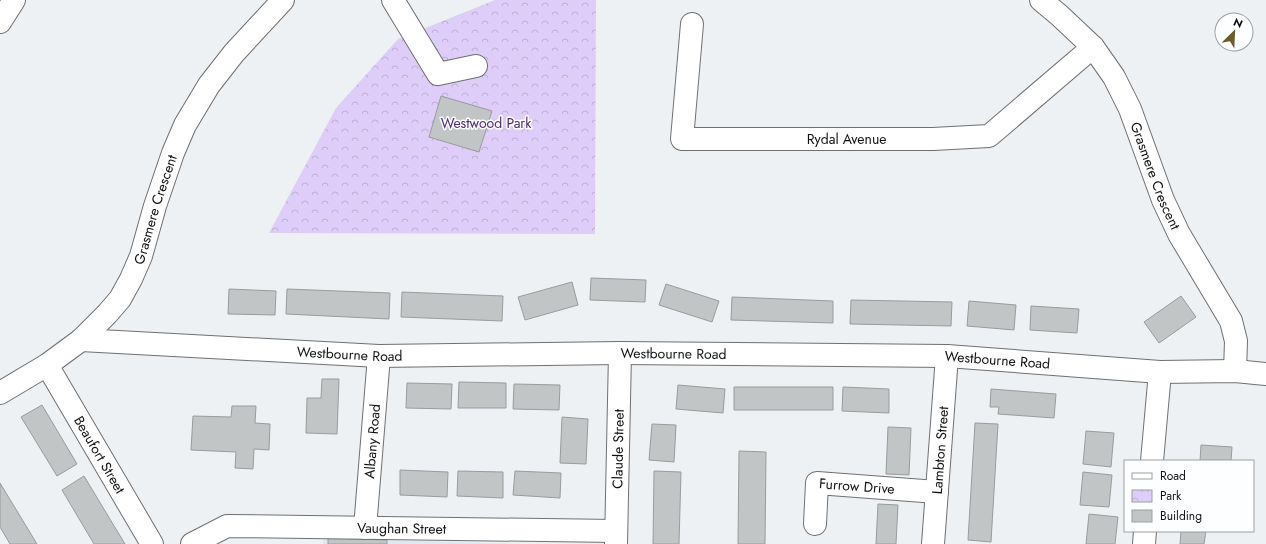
<svg xmlns="http://www.w3.org/2000/svg" width="1266" height="544" font-family="Jost,sans-serif">
<style>
.built{fill:#dfe8f0}
.park{fill:url(#park-crowns)}
.building{fill:#c1c5c5;stroke:#989c9d}
.lines{fill:none;stroke-linecap:round;stroke-linejoin:round}
.minor-casing{stroke:#6e7072;stroke-width:24}
.minor{stroke:#fff;stroke-width:22}
.labels{text-anchor:middle;stroke-width:3;stroke-linejoin:round;paint-order:stroke}
.park-label{font-size:14px;fill:#4e2778;stroke:#fdfeff}
.street-label{font-size:14px;fill:#101112;stroke:#fdfeff}
</style>
<defs>
<pattern id="park-crowns" width="20" height="18" patternUnits="userSpaceOnUse"><rect width="20" height="18" fill="#decdf8"/><path d="M2 6a3 3 0 1 1 6 0M12 15a3 3 0 1 1 6 0" fill="none" stroke="#bdafd4"/></pattern>
</defs>
<rect width="100%" height="100%" fill="#eef1f3"/>
<path class="built" d="M323,538L524,544H323Z"/>
<path class="park" d="M495,0H596L595,234L269,233L336,108L398,39Z"/>
<path class="building" d="M441,96L492,111L479,152L429,137Z
M591,278L646,280L645,302L590,300Z
M572,282L578,305L525,320L518,297Z
M666,284L719,301L712,322L659,305Z
M229,289L276,291L275,315L228,314Z
M287,289L390,293L389,319L286,314Z
M402,292L503,296L502,321L401,317Z
M1181,296L1196,317L1159,343L1144,322Z
M732,297L833,301V323L731,320Z
M851,300L952,302L951,326L850,324Z
M969,301L1016,305L1014,330L967,326Z
M1031,306L1079,309L1077,333L1030,330Z
M322,379H339L337,434L306,433L307,398H321Z
M459,382L506,383V408H458Z
M407,383L452,384L451,409L406,408Z
M514,384L560,385L559,410L513,409Z
M678,385L725,389L723,413L676,409Z
M734,387H833V410H734Z
M843,387L889,389V413L842,411Z
M991,389L1056,394L1054,418L998,414L999,407H990Z
M42,405L77,464L57,476L21,417Z
M232,406H256L255,423L270,424L269,450L254,449L253,469L235,468L236,452L191,450L193,416L231,417Z
M562,417L588,419L586,464L560,463Z
M975,423L998,424L991,542L968,540Z
M652,424L676,425L674,462L649,460Z
M888,427L911,428L909,475L886,474Z
M1086,431L1114,433L1111,467L1083,464Z
M1201,445L1232,447L1231,461H1200Z
M739,451L766,452L765,544H738Z
M400,470L448,472L447,497L400,495Z
M458,471L503,472V498L457,496Z
M515,471L561,473L560,498L513,495Z
M654,471L681,472L679,544H653Z
M1083,472L1112,475L1109,507L1080,505Z
M84,476L125,544H94L62,490Z
M0,483L37,544H10L0,527Z
M878,504L898,505L896,544H876Z
M1089,514L1118,517L1115,544H1086Z
M1181,531H1206L1204,544H1180Z
M328,538L387,540V544H328Z"/>
<g class="lines">
<defs>
<g id="minor">
<path d="M393,0L438,74L476,66"/>
<path id="s1" d="M1041,0L1059,15L1093,47L1114,77L1130,109L1163,200L1179,234L1231,321L1236,341L1235,371"/>
<path d="M0,22L14,0"/>
<path id="s2" d="M692,24L682,139H933L989,136L1093,47"/>
<path id="s3" d="M81,340L379,356L620,353L947,356L1160,372L1235,371L1266,374"/>
<path id="s4" d="M47,365L152,544"/>
<path id="s5" d="M0,393L47,365L81,340L107,314L120,299L131,279L141,256L155,206L173,153L185,125L209,85L234,53L283,0"/>
<path d="M1152,461L1160,372"/>
<path id="s6" d="M815,524L817,483L937,492"/>
<path id="s7" d="M365,528L379,356"/>
<path id="s8" d="M192,544L227,526L616,531"/>
<path id="s9" d="M616,544L620,353"/>
<path id="s10" d="M933,544L947,356"/>
<path d="M1144,544L1145,531"/>
</g>
</defs>
<use href="#minor" class="minor-casing"/>
<use href="#minor" class="minor"/>
</g>
<g class="labels">
<g class="park-label">
<text x="486" y="128">Westwood Park</text>
</g>
<g class="street-label">
<text dy="5" stroke="none"><textPath href="#s2" startOffset="280">Rydal Avenue</textPath></text>
<text dy="5" stroke="none"><textPath href="#s1" startOffset="214">Grasmere Crescent</textPath></text>
<text dy="5" stroke="none"><textPath href="#s5" startOffset="250">Grasmere Crescent</textPath></text>
<text dy="5" stroke="none"><textPath href="#s3" startOffset="269">Westbourne Road</textPath></text>
<text dy="5" stroke="none"><textPath href="#s3" startOffset="593">Westbourne Road</textPath></text>
<text dy="5" stroke="none"><textPath href="#s3" startOffset="917">Westbourne Road</textPath></text>
<text dy="5" stroke="none"><textPath href="#s7" startOffset="87">Albany Road</textPath></text>
<text dy="5" stroke="none"><textPath href="#s9" startOffset="95">Claude Street</textPath></text>
<text dy="5" stroke="none"><textPath href="#s10" startOffset="94">Lambton Street</textPath></text>
<text dy="5" stroke="none"><textPath href="#s4" startOffset="104">Beaufort Street</textPath></text>
<text dy="5" stroke="none"><textPath href="#s6" startOffset="81">Furrow Drive</textPath></text>
<text dy="5" stroke="none"><textPath href="#s8" startOffset="214">Vaughan Street</textPath></text>
</g>
</g>
<rect x="1124" y="460" width="130" height="72" fill="#fdfeff" stroke="#9e9fa0"/>
<rect x="1132" y="473" width="20" height="6" fill="#ffffff" stroke="#9e9fa0"/>
<text x="1160" y="480" font-size="12" fill="#101112">Road</text>
<rect x="1132" y="490" width="20" height="12" fill="url(#park-crowns)" stroke="#9e9fa0"/>
<text x="1160" y="500" font-size="12" fill="#101112">Park</text>
<rect x="1132" y="510" width="20" height="12" fill="#c1c5c5" stroke="#9e9fa0"/>
<text x="1160" y="520" font-size="12" fill="#101112">Building</text>
<g transform="translate(1234 32) rotate(24)"><circle r="19" fill="#fdfeff" stroke="#9e9fa0"/>
<path d="M0-3L7 15L0 10L-7 15Z" fill="#6a5d2a"/>
<text y="-6" font-size="11" font-weight="bold" text-anchor="middle" fill="#101112">N</text>
</g>
</svg>
